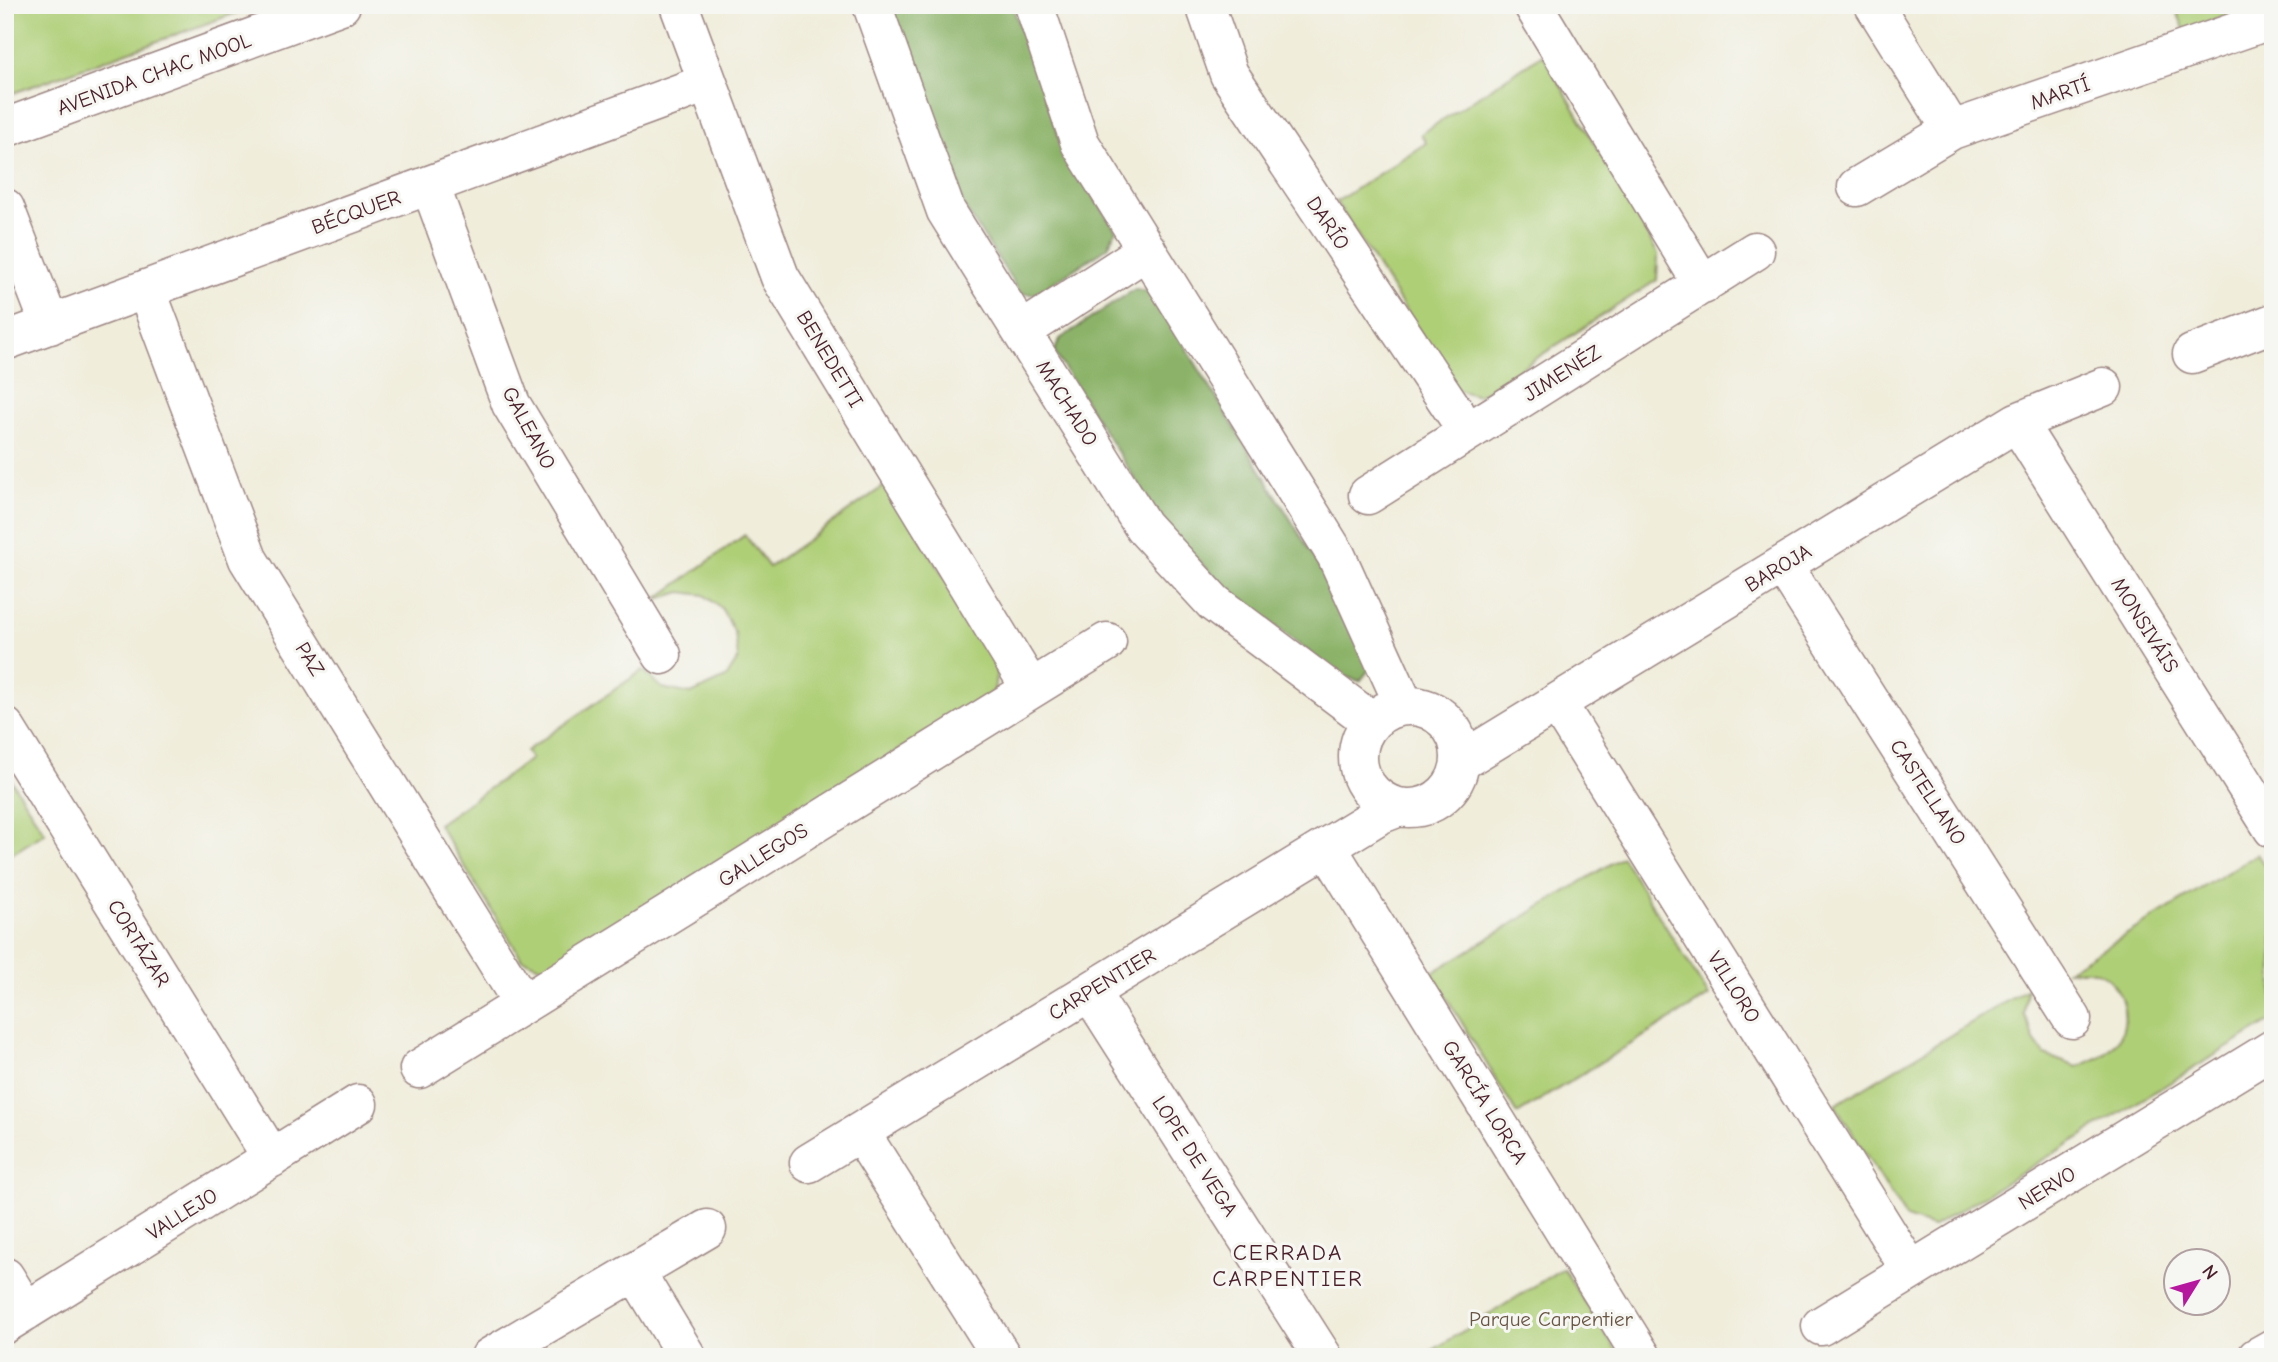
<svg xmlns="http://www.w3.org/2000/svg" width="2278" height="1362" font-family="'Comic Neue',sans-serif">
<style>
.green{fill:#afcf77;stroke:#7c7751;stroke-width:2}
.forest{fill:#8bb268;stroke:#6a684a;stroke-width:2}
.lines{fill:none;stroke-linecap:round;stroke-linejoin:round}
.minor-casing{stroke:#9d8683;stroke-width:41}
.major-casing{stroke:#9d8683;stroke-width:41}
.minor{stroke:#fff;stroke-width:38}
.major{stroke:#fff;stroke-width:38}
.labels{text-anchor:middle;stroke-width:6;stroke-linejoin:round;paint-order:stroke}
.street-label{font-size:21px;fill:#4a1f2b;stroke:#f6f6f2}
.park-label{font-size:21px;fill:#685442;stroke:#f6f6f2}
.neighbourhood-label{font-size:23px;letter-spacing:2px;fill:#4a1f2b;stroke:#f6f6f2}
</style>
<rect width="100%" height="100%" fill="#f6f6f2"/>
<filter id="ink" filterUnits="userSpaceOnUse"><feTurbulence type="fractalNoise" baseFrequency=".0143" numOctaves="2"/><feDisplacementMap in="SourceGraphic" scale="14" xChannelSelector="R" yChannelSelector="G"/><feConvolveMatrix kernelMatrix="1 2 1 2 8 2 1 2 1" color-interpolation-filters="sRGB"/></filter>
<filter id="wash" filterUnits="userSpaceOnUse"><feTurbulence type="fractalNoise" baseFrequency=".00686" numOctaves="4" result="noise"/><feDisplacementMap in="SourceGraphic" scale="28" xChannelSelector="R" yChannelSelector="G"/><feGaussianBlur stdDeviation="1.57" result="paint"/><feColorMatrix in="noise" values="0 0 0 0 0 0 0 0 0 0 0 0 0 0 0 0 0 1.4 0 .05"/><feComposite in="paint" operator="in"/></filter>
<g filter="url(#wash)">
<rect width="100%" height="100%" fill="#f0eddb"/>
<path class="green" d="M5,5H258L5,96Z
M2174,5H2254L2185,31Z
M1543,54L1658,254L1657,280L1478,396L1457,390L1336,202L1426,143L1421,134Z
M887,484L998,664L994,691L547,969L522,959L438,824L531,759L526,751L643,670L662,688L691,694L726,678L738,659L735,633L722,609L704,595L681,592L655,600L745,535L769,567Z
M5,771L45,833L5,858Z
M2257,854L2273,879V1020L1932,1227L1906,1218L1835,1105L2027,989L2024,1014L2034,1040L2045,1055L2077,1067C2092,1061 2108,1055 2118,1040C2134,1016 2120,975 2089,970C2082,969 2074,971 2067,971Z
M1622,857L1709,996L1517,1114L1432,973Z
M1563,1268L1620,1357H1422Z"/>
<path class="forest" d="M891,5H1012L1064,151L1116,230L1108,247L1036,294H1021L963,205Z
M1135,289L1152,292L1316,561L1364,643L1372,666L1360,681L1338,675L1231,591L1171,536L1054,352L1060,339Z"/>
</g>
<g filter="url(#ink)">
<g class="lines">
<defs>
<path id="minor" d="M679,5L780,277L1031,689
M872,5L946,211L1143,526L1214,603L1371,721
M1034,5L1080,143L1336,555L1404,705
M1205,5L1229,74L1468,432
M1533,5L1703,285
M1874,5L1952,130
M430,185L511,404L662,655
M1857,187L1952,130L2273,19
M5,208L50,325
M146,289L248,559L523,1004
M1022,331L1147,250
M5,341L707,83
M2192,354L2273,323
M2017,422L2273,829
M1368,495L1755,251
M1783,565L2072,1019
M1557,703L1911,1271
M1358 757a51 51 0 1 1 102 0a51 51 0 1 1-102 0Z
M5,727L272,1158
M1460,762L2017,422L2103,387
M1327,847L1642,1357
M1090,992L1323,1357
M419,1069L1107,642
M860,1132L1002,1357
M809,1163L1379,815L1397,808
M635,1271L687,1357
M5,1277L26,1311
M5,1324L358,1104
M1821,1326L2273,1049
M490,1357L707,1229
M2257,1357L2273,1348"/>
<path id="major" d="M5,128L341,5"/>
</defs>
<use href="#minor" class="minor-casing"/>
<use href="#major" class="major-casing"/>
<use href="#minor" class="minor"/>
<use href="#major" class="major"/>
</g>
</g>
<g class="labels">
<g class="street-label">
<text transform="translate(154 74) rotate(-20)" y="7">AVENIDA CHAC MOOL</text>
<text transform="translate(2060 93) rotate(-19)" y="7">MARTÍ</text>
<text transform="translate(356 212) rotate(-20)" y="7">BÉCQUER</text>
<text transform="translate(1328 223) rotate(56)" y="7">DARÍO</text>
<text transform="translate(830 359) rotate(59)" y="7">BENEDETTI</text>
<text transform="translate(1562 373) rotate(-32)" y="7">JIMENÉZ</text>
<text transform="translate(1067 403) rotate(58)" y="7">MACHADO</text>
<text transform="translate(529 428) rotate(62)" y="7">GALEANO</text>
<text transform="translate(1778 568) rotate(-31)" y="7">BAROJA</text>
<text transform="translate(2145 625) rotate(58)" y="7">MONSIVÁIS</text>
<text transform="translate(310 659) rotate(58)" y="7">PAZ</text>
<text transform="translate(1928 792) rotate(57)" y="7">CASTELLANO</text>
<text transform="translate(763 855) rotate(-32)" y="7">GALLEGOS</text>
<text transform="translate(139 943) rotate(58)" y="7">CORTÁZAR</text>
<text transform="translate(1102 984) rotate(-31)" y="7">CARPENTIER</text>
<text transform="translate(1734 987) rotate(58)" y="7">VILLORO</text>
<text transform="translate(1485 1102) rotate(58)" y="7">GARCÍA LORCA</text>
<text transform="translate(1195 1156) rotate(57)" y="7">LOPE DE VEGA</text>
<text transform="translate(2047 1188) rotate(-32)" y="7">NERVO</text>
<text transform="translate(182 1214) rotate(-32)" y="7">VALLEJO</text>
</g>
<g class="park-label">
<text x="1551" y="1326">Parque Carpentier</text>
</g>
<g class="neighbourhood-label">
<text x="1288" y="1260">CERRADA<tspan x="1288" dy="26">CARPENTIER</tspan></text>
</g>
</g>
<rect width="2278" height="1362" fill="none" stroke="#f6f6f2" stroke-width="28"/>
<g transform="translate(2197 1282) rotate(53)"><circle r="33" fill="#f6f6f2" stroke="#b1a0a2" stroke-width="2"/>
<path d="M0-5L12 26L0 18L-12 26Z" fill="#b5179e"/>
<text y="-10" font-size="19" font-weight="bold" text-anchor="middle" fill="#4a1f2b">N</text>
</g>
</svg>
